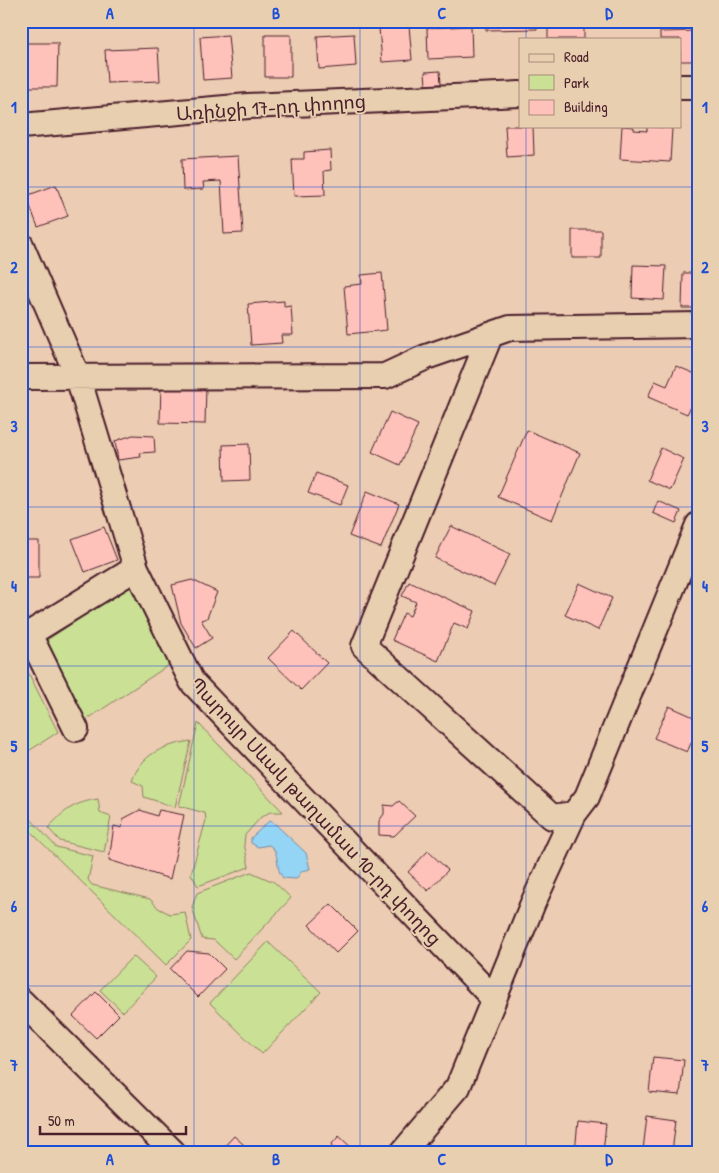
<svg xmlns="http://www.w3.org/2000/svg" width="719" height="1173" font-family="'Patrick Hand','Noto Sans Armenian',sans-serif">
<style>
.green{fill:#c9e095;stroke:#8a8060}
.water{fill:#94d4f5;stroke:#768ca4}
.building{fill:#fec2bb;stroke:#4a1f2b}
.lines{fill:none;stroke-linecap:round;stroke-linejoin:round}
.minor-casing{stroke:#4a1f2b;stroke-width:28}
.minor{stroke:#e8cfb0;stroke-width:24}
.grid{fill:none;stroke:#1d4ed8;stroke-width:1;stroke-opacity:0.55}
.labels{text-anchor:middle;stroke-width:4;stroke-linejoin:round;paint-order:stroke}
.street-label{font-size:19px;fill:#4a1f2b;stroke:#e8cfb0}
.neatline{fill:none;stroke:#1d4ed8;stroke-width:2}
.grid-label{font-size:16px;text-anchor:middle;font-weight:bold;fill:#1d4ed8}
</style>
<rect width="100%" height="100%" fill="#ecccb2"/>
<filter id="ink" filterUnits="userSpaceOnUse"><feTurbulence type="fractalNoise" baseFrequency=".02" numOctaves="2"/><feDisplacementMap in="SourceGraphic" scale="10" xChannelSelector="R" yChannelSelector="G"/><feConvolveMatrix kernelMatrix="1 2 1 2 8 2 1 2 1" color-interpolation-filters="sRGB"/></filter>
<g filter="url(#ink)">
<path class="green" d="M132,584L175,661L86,720L47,640Z
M21,658L58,732L21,756Z
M198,723L283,812H270L261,817L245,835L244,844L249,867L198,886L191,874L206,820L205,813L179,806Z
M191,741L175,807L144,797L143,786L132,781C142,753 163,746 191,741Z
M98,799L100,813L111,817L104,852L60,841L48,828C65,810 73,803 98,799Z
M28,816L56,847L93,856L88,880L92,885L150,899L158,908L170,914L185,912L191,940L166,965L29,830Z
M251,872L274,882L291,898L234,959L214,940L202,939L192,907L197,893Z
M268,942L321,992L262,1054L210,1003Z
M133,956L156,977L123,1012L100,990Z"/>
<path class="water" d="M269,821L273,822L306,853L310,869L302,871L296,879L283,878C275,868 280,858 273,848L269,845L258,847L251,843V838Z"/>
<path class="building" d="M486,21H537V29L486,30Z
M584,21V39H548V22Z
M409,26L412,60L382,62L379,28Z
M471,26L472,57L428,59L427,28Z
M698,31V61H680V39H660V32Z
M354,34L356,66L319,69L317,36Z
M228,35L232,78L203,80L200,37Z
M265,35H291V77H265Z
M26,43H58L57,87H26Z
M158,48L160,81L107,83L105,50Z
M440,71L441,84L426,85L425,72Z
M505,126H533L534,155L507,157Z
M622,126L634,127V130L647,131V126L672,128L670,162L620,159Z
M330,150L331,170L324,171L325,195L294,196L292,159H304V152Z
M238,156L243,233L224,234L221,181L203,182L204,189L183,190L182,159Z
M56,185L68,216L38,227L26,196Z
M572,230H601V258H572Z
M633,265L666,266L664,300L632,298Z
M382,273L387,330L348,334L344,286L362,284L361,275Z
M683,273H698V308H682Z
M284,301V307L291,306L293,335H281L282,343L251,345L248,304Z
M676,366L698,375V393L687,414L648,397L655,381L667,386Z
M161,384L206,386L205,424L160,423Z
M390,412L418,425L400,465L372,452Z
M527,430L580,453L552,520L498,497Z
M133,435L154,436L155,452L140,453L141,457L118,460L115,441Z
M249,444L250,480L224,481L223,445Z
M661,448L684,459L670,490L647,480Z
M316,473L348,485L340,505L308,493Z
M367,491L399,504L381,548L349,536Z
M658,501L681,511L676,523L653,513Z
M451,526L510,554L494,586L435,558Z
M104,527L117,560L85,572L72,539Z
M21,541H39V578H22Z
M192,580L217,592L207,618L201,620L212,638L196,648L181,623L172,585Z
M409,582L475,611L468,629L454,623L438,661L392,640L404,613L410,616L416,602L402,596Z
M579,583L612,598L598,630L565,615Z
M294,631L327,663L301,690L268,658Z
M669,706L698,719V728L687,752L654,738Z
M399,801L415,816L394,836L379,835V821L384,814V805L393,806Z
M140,810L157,816L159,810L184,815L170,879L109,860L114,826L122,828L123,819Z
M428,851L448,870L428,891L408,872Z
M331,904L358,931L336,953L309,925Z
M187,951L209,953L225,969L198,997L170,969Z
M96,992L119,1015L96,1038L73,1016Z
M653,1057L684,1060L680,1095L649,1092Z
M647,1116L676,1120L672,1152L643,1150Z
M578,1121L606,1124L603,1152H575Z
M234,1136L252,1152H219Z
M339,1136L356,1152H339L331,1145Z"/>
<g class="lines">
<defs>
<path id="minor" d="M680,87H698
M21,126L248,106L520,94
M21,245L78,377L136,568L192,682L494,999
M490,336L364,646L552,817L574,814
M21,377L385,376L426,357L510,328L698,325
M21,634H29L136,568
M29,634L76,729
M21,1001L173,1152
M403,1152L458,1087L533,903L574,814L587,797L698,525"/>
</defs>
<use href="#minor" class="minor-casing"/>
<use href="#minor" class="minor"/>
</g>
</g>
<path class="grid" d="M194,21V1152M360,21V1152M526,21V39M526,126V1152M21,187H698M21,347H698M21,507H698M21,666H698M21,826H698M21,986H698"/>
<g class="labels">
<g class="street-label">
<text transform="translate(271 107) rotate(-4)" y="7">Առինջի 17-րդ փողոց</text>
<text transform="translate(316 811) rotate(47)" y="7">Պարույր Սևակ թաղամաս 10-րդ փողոց</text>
</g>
</g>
<rect width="719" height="1173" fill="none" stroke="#e8cfb0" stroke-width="55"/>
<rect x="519" y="38" width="162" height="90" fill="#e8cfb0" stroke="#a9897b"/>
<rect x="529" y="54" width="25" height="8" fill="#e8cfb0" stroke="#a9897b"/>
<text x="564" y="62" font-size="15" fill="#4a1f2b">Road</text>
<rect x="529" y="75" width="25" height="15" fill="#c9e095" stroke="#a9897b"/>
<text x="564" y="88" font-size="15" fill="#4a1f2b">Park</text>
<rect x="529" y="100" width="25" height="15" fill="#fec2bb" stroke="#a9897b"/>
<text x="564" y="112" font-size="15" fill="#4a1f2b">Building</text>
<path d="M40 1126v8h146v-8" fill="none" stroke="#4a1f2b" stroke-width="2.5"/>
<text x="48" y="1126" font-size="15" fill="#4a1f2b" stroke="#e8cfb0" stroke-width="4" paint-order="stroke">50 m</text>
<rect x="28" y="28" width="664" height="1118" class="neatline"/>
<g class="grid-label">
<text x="110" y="19">A</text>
<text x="276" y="19">B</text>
<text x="442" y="19">C</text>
<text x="609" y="19">D</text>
<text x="14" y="113">1</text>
<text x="705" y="113">1</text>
<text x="14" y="273">2</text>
<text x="705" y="273">2</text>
<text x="14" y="432">3</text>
<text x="705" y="432">3</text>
<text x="14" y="592">4</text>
<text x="705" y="592">4</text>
<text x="14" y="752">5</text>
<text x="705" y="752">5</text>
<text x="14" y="912">6</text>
<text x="705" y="912">6</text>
<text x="14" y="1071">7</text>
<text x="705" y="1071">7</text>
<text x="110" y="1165">A</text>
<text x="276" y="1165">B</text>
<text x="442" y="1165">C</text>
<text x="609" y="1165">D</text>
</g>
</svg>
